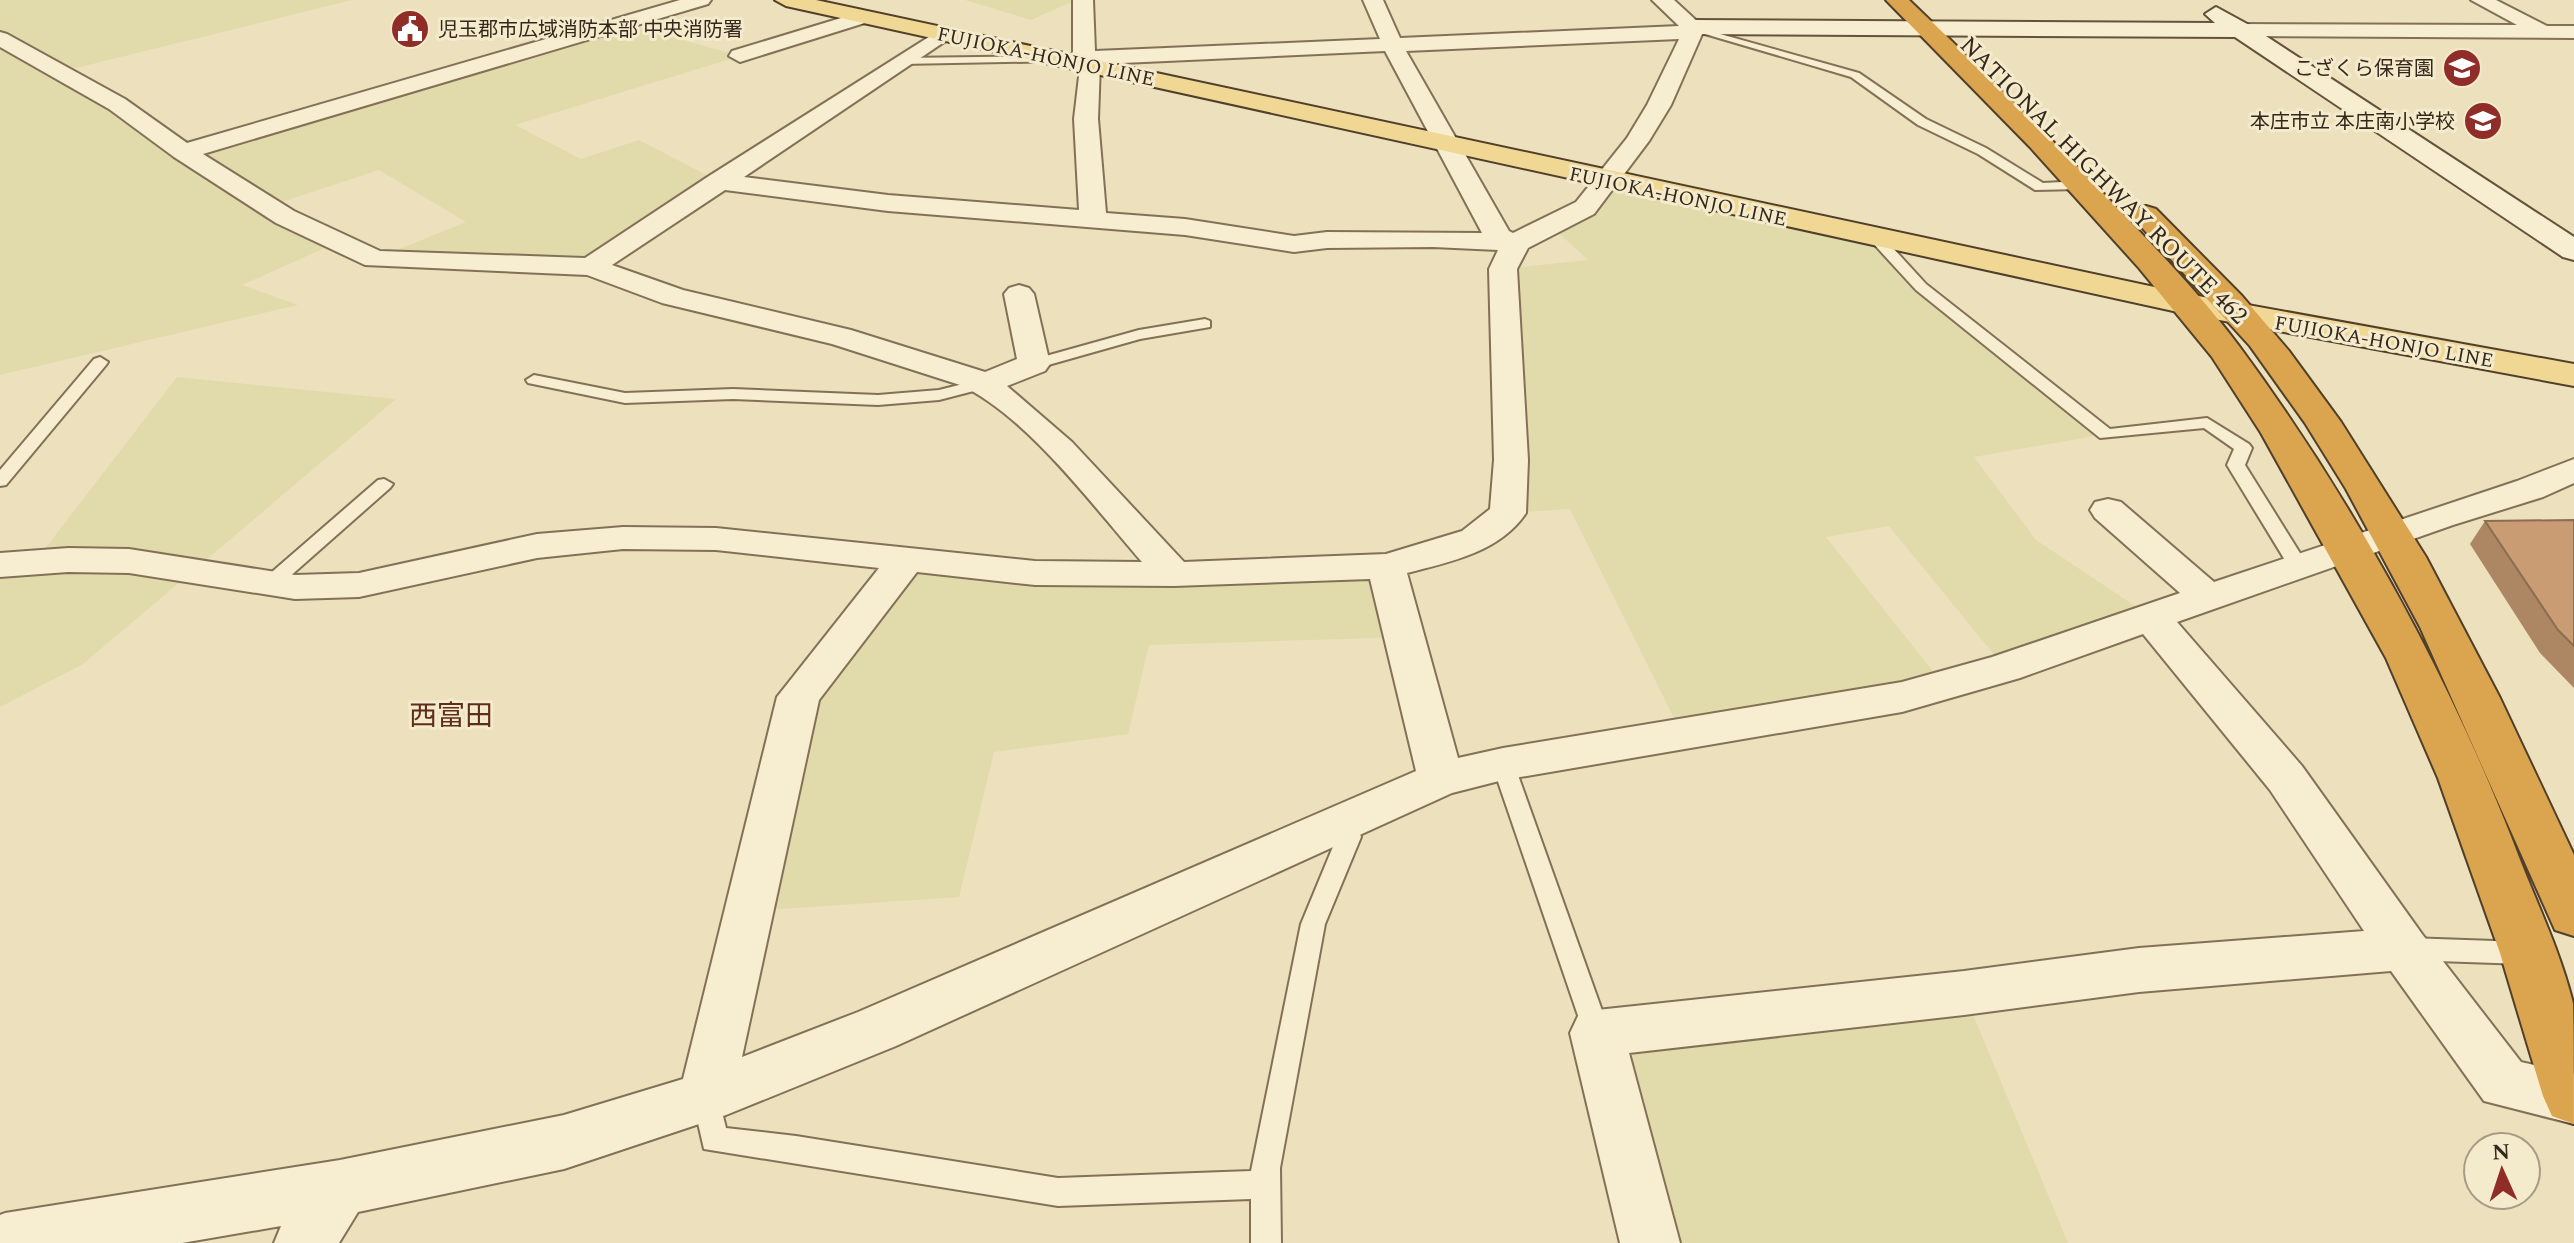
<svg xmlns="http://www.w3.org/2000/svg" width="2574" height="1243" font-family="Spectral,'Noto Sans JP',serif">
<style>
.farmland{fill:#e1dbab}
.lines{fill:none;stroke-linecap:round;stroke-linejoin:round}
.lane-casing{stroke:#837157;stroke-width:4}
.street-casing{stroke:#837157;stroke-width:4}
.secondary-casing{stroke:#65523a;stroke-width:4}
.primary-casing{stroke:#503f2b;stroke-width:4}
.highway-casing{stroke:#503f2b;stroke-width:4}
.lane{fill:#f7edd0;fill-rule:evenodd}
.street{fill:#f7edd0;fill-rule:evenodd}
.secondary{fill:#f7edd0;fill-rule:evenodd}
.primary{fill:#f0d894;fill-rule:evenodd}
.highway{fill:#dba44e;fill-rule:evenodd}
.wall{fill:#ad8664}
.building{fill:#c99c74;stroke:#8d6d51;stroke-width:2}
.labels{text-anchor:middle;stroke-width:6;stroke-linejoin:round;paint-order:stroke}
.far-poi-label{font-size:20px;fill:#33281b;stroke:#f4eacc;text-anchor:end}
.far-street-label{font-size:20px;fill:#33281b;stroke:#f4eacc}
.street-label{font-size:24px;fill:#33281b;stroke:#f4eacc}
.quarter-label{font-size:28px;fill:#5e2d1c;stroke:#f4eacc}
</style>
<rect width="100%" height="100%" fill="#ece0bd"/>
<path class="farmland" d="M0,0H352L72,69L0,29Z
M965,0H1076L1031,20Z
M622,23L740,56L515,125L581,159L639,140L718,181L591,267L375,259L466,222L379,170L270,206L338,242L242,285L298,305L0,375V37L184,152Z
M1605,180L1877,239L1921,287L2106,434L1974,457L2036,540L2150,616L2005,668L1889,526L1826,537L1944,685L1682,734L1570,509L1508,513L1503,269L1588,260L1551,226Z
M177,377L396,399L83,664L0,707V565L34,563Z
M895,558L1035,573L1386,566L1405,637L1149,645L1128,734L994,752L959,897L749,911L798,697Z
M1964,993L2068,1243H1650L1597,1033Z"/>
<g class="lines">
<defs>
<path id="lane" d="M1688,25L1859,73L1926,119L1986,148L2043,183L2081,181L2087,185L2081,189L2035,190L1978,154L1918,125L1851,77L1688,29Z
M1060,56L1065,59L1064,61L902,64L897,61L902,58Z
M1877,235L1882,236L1926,284L2110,429L2207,418L2249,444L2252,448L2245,465L2308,566L2305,570H2291L2227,465L2234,449L2204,428L2100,438L1916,290L1872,242V236Z
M1205,319L1210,321V327L1140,339L1034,369L1026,364L1028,361L1139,330Z
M100,357L108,362L106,365L6,485L0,486V470L94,359Z
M534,375L625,393L733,389L878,395L939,390L983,379L991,384L989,387L939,400L878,405L733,399L625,403L528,383L526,380Z
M384,479L393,484L390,488L279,586H265L262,582L265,578L378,480Z
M1503,756L1511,758L1514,764L1610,1033L1606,1041L1597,1045L1588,1041L1584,1033L1492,764L1495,758Z
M1346,810L1354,813L1361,837L1325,924L1280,1168L1281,1243H1251V1199L1058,1206L704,1149L692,1097L696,1088L706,1084L716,1088L726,1128L796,1136L1058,1178L1251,1171L1301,924L1337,837L1334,819L1338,813Z
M2408,938L2524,942L2533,945L2537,953L2533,961L2524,964L2408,960L2399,956L2395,949L2399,942Z"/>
<path id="street" d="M680,0H711L708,4L203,154L294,211L380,251L585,258L709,176L943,28L953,34L950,38L744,177L888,195L1079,210L1074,119L1080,68H1067L1064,63L1073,55V0H1093L1095,51L1380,39L1363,0H1383L1400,38L1679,26L1652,0H1674L1699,23L1703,32L1671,105L1649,141L1594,214L1528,248L1517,269L1528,460L1526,513C1500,552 1450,562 1407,573L1458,758L1503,748L1902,682L1992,657L2180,593L2095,518L2090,510L2095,502L2108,499L2121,502L2214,582L2517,481L2574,459V483L2543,497L2453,525L2177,622L2302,766L2422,934L2521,1062L2574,1074V1124L2484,1101L2391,971L2139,992L1964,1015L1629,1053L1680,1243H1620L1570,1033L1578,1016L1597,1010L1964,971L2139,948L2364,931L2270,790L2143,634L2020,678L1902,712L1503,780L1452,793L896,1046L726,1115L564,1169L358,1212L339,1243H274L281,1226L182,1243H0V1215L5,1213L340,1160L564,1115L683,1079L777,697L879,568L716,550L623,549L537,558L359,597L295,599L129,573L68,572L0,577V553L68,548L129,549L295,575L359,573L537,534L623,527L716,528L1035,561L1142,562C1093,506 1026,415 960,385L832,344L662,303L587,275L365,265L276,223L174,157L109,109L0,47V32L7,34L125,99L187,143ZM1679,39L1647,105L1627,138L1576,202L1513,233L1509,231L1406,51ZM1385,51L1482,233L1327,232L1294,236L1185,219L1106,213L1098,119L1100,64ZM725,190L888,211L1185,235L1294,252L1327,248L1433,247L1498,250L1489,269L1494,460L1490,509L1462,531L1386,554L1184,562L1072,442L1007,386L1045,371L1050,364L1034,294L1029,288L1019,285L1009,288L1004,294L1017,359L985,372L851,330L683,290L612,265ZM917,572L1035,585L1174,586L1370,579L1416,771L858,1012L742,1057L819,700Z
M2471,0H2496L2547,26H2574V38L2241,36L2231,30L2241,24L2517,25Z
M864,11L874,17L871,21L740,62L729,56L732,51Z"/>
<path id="secondary" d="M2216,7L2249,25L2574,237V260L2563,257L2235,37L1692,34L1681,27L1692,20L2215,23L2205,14Z"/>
<path id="primary" d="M775,0H816L2187,294L2574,364V386L2187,314L786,6Z"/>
<path id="highway" d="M1886,0H1909C1982,70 2054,141 2123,214C2163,256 2204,299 2239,346C2349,495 2444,666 2512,839C2532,893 2559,947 2573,1003C2574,1030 2574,1093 2574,1124L2552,1116L2543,1096L2500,953L2438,778L2386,658L2261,433L2212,357L2139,268L2030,147Z
M2146,206L2156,209L2242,296L2289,351L2341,422L2426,557L2500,698L2574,855V936L2555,930L2420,627L2346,489L2305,423L2250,346L2136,221L2131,215L2136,209Z"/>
</defs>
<use href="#lane" class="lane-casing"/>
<use href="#street" class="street-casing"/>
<use href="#secondary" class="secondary-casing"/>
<use href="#primary" class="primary-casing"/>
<use href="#highway" class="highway-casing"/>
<use href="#lane" class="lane"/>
<use href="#street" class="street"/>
<use href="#secondary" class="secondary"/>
<use href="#primary" class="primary"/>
<use href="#highway" class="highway"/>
</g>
<path class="wall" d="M2574,520V688L2540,653L2470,544L2485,521Z"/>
<path class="building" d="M2574,520V646L2558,630L2485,521Z"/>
<defs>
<symbol id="civic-disc" viewBox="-11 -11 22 22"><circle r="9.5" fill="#902d29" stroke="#f4eacc"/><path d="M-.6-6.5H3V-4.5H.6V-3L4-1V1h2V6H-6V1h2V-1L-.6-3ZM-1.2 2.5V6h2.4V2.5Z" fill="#fff"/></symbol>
<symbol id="school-disc" viewBox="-11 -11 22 22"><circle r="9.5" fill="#902d29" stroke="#f4eacc"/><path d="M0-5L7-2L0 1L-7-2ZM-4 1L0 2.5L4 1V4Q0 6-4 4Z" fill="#fff"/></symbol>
</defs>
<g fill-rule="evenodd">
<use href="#civic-disc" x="388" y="7" width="44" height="44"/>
<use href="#school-disc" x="2440" y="46" width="44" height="44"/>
<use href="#school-disc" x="2461" y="99" width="44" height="44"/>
</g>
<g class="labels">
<g class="far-poi-label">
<text x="438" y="36" text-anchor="start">児玉郡市広域消防本部 中央消防署</text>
<text x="2434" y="75">こざくら保育園</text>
<text x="2455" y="128">本庄市立 本庄南小学校</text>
</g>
<g class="far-street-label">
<text transform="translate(1046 56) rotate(12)" y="7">FUJIOKA-HONJO LINE</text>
<text transform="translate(1678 196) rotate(12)" y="7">FUJIOKA-HONJO LINE</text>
<text transform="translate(2384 341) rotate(10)" y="7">FUJIOKA-HONJO LINE</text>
</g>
<g class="street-label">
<text transform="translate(2104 180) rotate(45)" y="8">NATIONAL HIGHWAY ROUTE 462</text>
</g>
<g class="quarter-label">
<text x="451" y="725">西富田</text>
</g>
</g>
<g transform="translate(2502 1171) rotate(357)"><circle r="38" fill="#f4eacc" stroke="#a79c85" stroke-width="2"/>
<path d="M0-6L14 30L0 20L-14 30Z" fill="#902d29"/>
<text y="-12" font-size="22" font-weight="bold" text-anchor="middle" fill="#33281b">N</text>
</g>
</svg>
